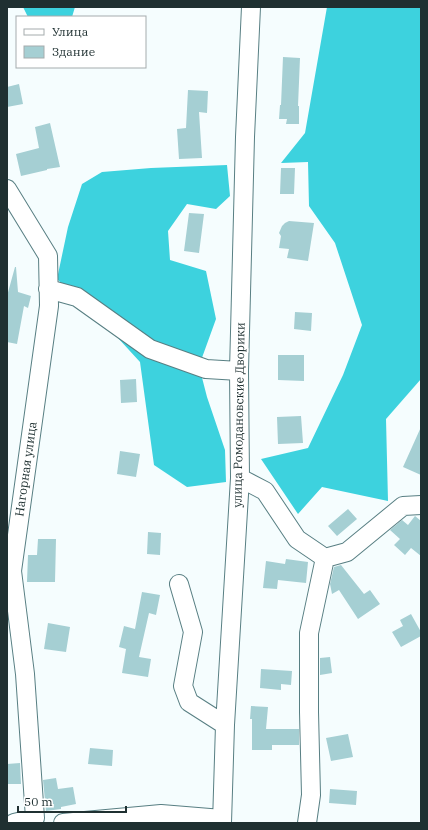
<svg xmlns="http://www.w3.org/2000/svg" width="428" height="830" font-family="'IBM Plex Serif',serif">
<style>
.forest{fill:#3dd2de}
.building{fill:#a5cfd3}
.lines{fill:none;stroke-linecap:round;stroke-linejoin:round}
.minor-casing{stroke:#587f83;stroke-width:20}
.minor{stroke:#fff;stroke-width:18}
.labels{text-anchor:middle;stroke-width:4;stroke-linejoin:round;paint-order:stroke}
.street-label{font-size:12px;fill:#1f3031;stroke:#fff}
</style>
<rect width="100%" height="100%" fill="#f5fdfe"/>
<path class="forest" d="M23,7H75L72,17H28Z
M327,7H421V379L386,419L388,501L322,487L298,514L261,459L308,448L343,375L362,325L335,243L309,206L308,162L281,163L305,133Z
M227,165L230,196L216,209L187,204L168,231L170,260L206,271L216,319L199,366L207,397L225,450L226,482L187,487L154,465L140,362L107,326L57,279L68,227L82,184L102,172L151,168Z"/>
<path class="building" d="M283,57L300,58L298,106H299V124H286L287,119H279L280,105H281Z
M19,84L23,104L7,107V87Z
M188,90L208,91L207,113L199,112L202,158L179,159L177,129L186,128Z
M50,123L60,167L47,169V170L21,176L16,154L39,148L35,127Z
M281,168H295L294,194H280Z
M189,213L204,214L199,253L184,251Z
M289,221L314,223L308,261L287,258L289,249L279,248L281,236L279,233L282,226L285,223Z
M15,267H16L18,292L31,296L28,308L24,306L17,344L7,342V296Z
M295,312L312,313L311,331L294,329Z
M278,355H304V381L278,380Z
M136,379L137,402L121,403L120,380Z
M301,416L303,443L278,444L277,417Z
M421,427V475L403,467Z
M120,451L140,454L136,477L117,474Z
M348,509L357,519L337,536L328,526Z
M415,516L421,521V556L411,548L405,555L394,545L400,539L390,530L402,520L408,525Z
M148,532L161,533L160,555L147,554Z
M38,539H56L55,582H27L28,555H37Z
M286,559L308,562L306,583L278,580L277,589L263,588L266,561L285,564Z
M341,565L364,594L370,590L380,604L358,619L339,590L332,594L330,584L334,567Z
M142,592L160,595L156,615L149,613L139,657L151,659L148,677L122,673L126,649L119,647L124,626L135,629Z
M411,614L421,632V636L401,647L392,632L403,626L400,620Z
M48,623L70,627L66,652L44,649Z
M330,657L332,673L320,675V658Z
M261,669L292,671L291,685L281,684V690L260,688Z
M251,706L268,707L266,729H299V745H272V750H252V719H250Z
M348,734L353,757L331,761L326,738Z
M90,748L113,750L112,766L88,764Z
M20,763L21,784H7V764Z
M56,778L58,789L73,787L76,804L61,807V809L46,811L43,780Z
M330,789L357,791L356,805L329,803Z"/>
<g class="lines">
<defs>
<path id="minor" d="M7,189L48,256L49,306L12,571L25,674L35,818
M48,289L77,297L150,349L206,369L239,371
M240,478L265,491L297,539L325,558L347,552L403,506L421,505
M179,584L193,632L183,686L189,702L225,725
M14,823L35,818
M63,823L161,814L222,819
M222,823L225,725L240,478L239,371L245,137L251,7
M307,823L311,795L309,712V633L325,558"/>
</defs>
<use href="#minor" class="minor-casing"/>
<use href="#minor" class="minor"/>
</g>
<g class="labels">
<g class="street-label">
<text transform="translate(239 415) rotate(-89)" y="4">улица Ромодановские Дворики</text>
<text transform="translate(26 469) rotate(-82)" y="4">Нагорная улица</text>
</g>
</g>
<rect width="428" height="830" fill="none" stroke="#1f3031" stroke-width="16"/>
<rect x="16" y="16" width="130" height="52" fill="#ffffff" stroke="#a5acad"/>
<rect x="24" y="29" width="20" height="6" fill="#ffffff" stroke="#a5acad"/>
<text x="52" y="36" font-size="12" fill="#1f3031">Улица</text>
<rect x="24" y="46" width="20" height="12" fill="#a5cfd3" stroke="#a5acad"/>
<text x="52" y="56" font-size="12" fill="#1f3031">Здание</text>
<path d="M18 806v6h108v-6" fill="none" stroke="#1f3031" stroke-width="2"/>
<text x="24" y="806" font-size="12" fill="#1f3031" stroke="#ffffff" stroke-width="3" paint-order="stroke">50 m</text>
</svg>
